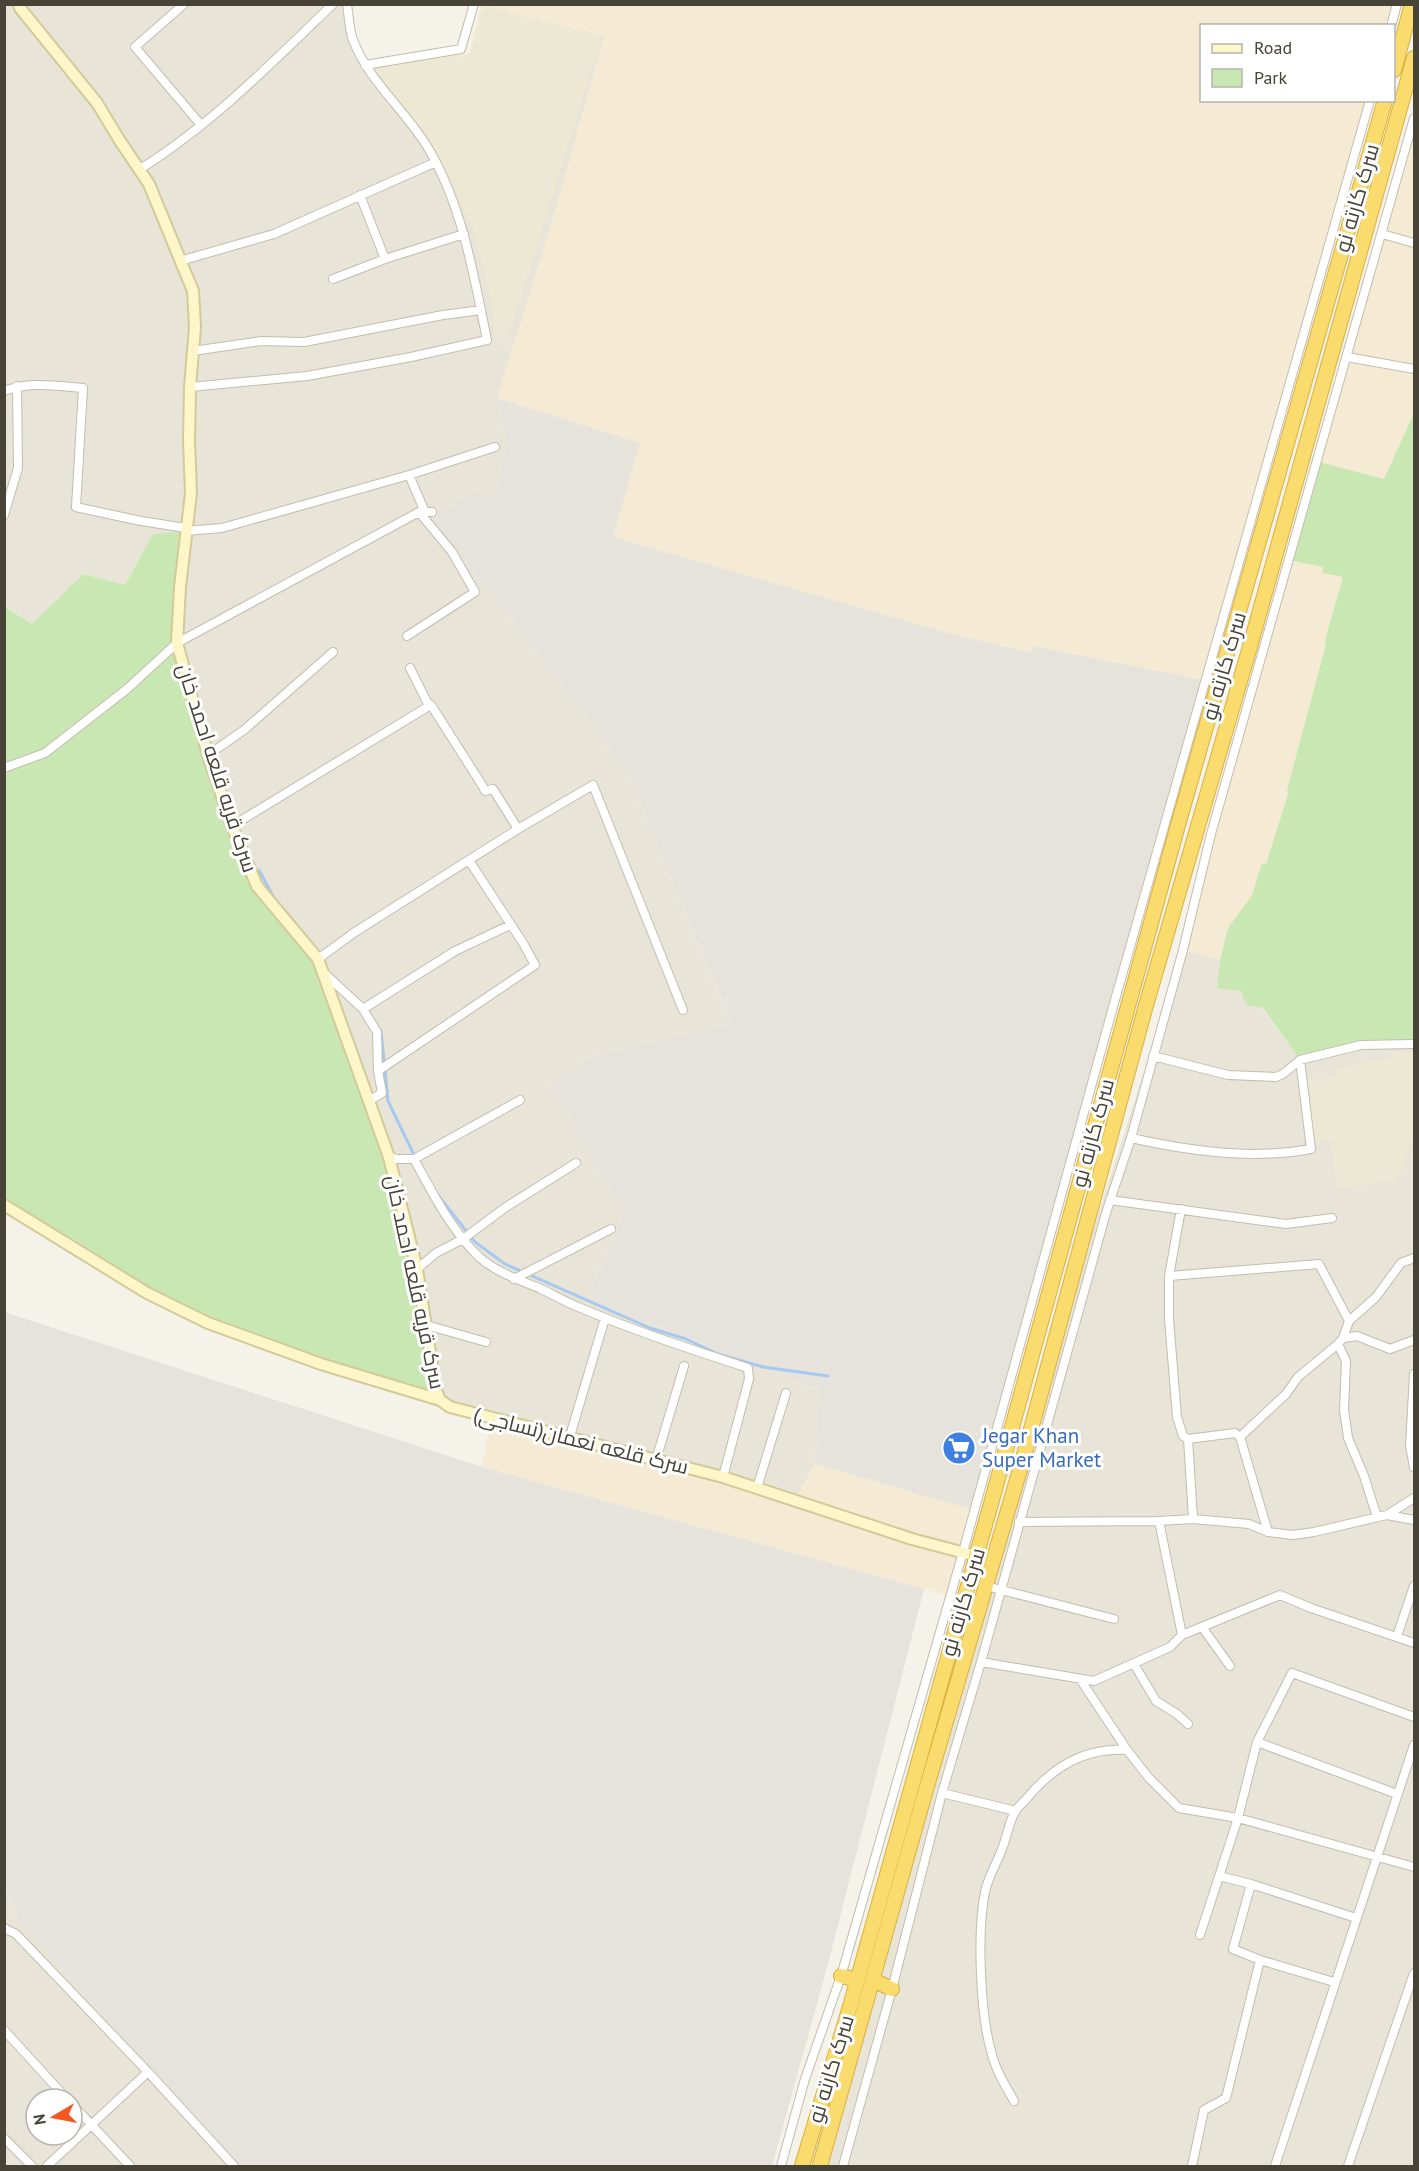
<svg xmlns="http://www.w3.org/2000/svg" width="1419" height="2171" font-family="'PT Sans',Cairo,sans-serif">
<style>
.residential{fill:#e8e4d7;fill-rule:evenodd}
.commercial{fill:#f5ebd4}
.industrial{fill:#e6e3dd}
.education{fill:#ede8d3}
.green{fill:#c9e7b2}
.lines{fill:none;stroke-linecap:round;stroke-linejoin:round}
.stream{stroke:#a7c9ef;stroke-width:3}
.street-casing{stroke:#c2bdae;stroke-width:10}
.secondary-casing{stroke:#d3ca99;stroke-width:14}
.highway-casing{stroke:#dab13c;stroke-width:16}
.street{stroke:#fff;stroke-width:8}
.secondary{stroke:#fdf6c9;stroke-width:10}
.highway{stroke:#fadb6d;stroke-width:14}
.labels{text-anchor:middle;stroke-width:6;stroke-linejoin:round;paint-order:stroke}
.street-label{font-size:21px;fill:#474337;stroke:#fff}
.shop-label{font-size:21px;fill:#366cbe;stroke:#fff;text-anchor:start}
</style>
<rect width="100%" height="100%" fill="#f4f2e9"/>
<path class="residential" d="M4,5H347L353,39L365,65L435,148L582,30L604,37L551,226L497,398L507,443L493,499L428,521L503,609L628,774L732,1026L600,1053L549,1083L623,1213L587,1299L819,1390L815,1464L794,1501L440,1400L208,755L153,534L125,585L83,574L32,624L5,606Z
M1183,950L1220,960L1217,987L1241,991L1262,1008L1300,1060L1361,1045L1414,1044V2166H793Z
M4,1889L19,1920L235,2166H5ZM36,2099H72V2135H36Z"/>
<path class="commercial" d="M481,5H1397L1391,25L1202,26V100L1370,101L1203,687L1032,646L1031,653L949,633L613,537L640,443L497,398L551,226L604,37L582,30L435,148L365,65L469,53Z
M1414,118V415L1384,479L1316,461Z
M1289,560L1323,567L1322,573L1343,577L1324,642L1326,643L1288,790L1290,791L1266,865L1262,864L1252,895L1229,928L1220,960L1183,950Z
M491,1419L794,1501L815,1464L974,1510L950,1596L482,1467Z"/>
<path class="industrial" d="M497,398L640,443L613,537L949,633L1031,653L1033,646L1204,680L974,1510L815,1464L819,1390L587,1299L623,1213L549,1083L600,1053L732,1025L628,774L503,609L428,521L476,492L493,498L507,443Z
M4,1312L482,1467L924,1589L828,1964L772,2166H235L19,1920L5,1889Z"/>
<path class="education" d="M483,5L602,37L508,339L494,335L492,302L472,226L436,152L369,67L470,55Z
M1389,1051L1414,1052V1136L1396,1182L1337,1187L1330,1139L1313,1143L1309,1080L1335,1077L1336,1068L1388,1058Z"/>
<path class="green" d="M1413,415H1414V1044L1361,1045L1300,1060L1263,1008L1246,1005L1241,991L1217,988L1220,960L1228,928L1252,895L1262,863L1266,864L1289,791L1287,790L1326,644L1324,643L1343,577L1322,573L1323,567L1289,560L1316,461L1384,479Z
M186,531L177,643L256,886L318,959L389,1157L440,1400L208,1323L5,1205L4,606L32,624L83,574L125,585L153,534Z"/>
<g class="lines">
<path class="stream" d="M259,870L276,902
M378,1028L381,1031L388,1101L415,1157
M437,1194L475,1242L505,1264L650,1328L686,1339L718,1354L763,1367L828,1376"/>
<defs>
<path id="street" d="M184,4L135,47L201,125
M1391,26L1397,4
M365,65L461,49L474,4
M140,169C212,124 272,63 333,4
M360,195L385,259
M1382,234L1414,243
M180,261L274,234L436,162
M333,279L385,259L464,234
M193,351L261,341L304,342L443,315L481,310
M1347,357L1414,369
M190,387L307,376L411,357L487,340C474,276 463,210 431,153C409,113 370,84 353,40C349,29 349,16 347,4
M4,391C30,381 56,386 83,388L76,507L141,521L186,528
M409,475L425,512
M4,515L18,468L17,386
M186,531L222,528L409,475L495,447
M407,636L475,592L452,552L419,512
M410,668L429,706L431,705L482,785L485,791L493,789L518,829
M208,755L244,730L333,652
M4,768L45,753L127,689L177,643L419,512H432
M232,826L429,706
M318,959L355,932L518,829L593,785L683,1010
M323,972L363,1009L377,1032L378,1071L382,1093L369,1101
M363,1009L455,951L510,925
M1153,1056L1228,1075L1276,1077L1283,1074L1300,1060L1361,1045L1414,1044
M378,1071L535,965L523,943L470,862
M1131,1138C1189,1151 1252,1160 1311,1149L1300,1060
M389,1157L397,1159H414L520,1100
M414,1159C432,1192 451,1230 479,1257C496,1272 519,1280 539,1288C552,1294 564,1301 576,1306C632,1330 690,1349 748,1368L749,1379L723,1477
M1110,1200L1286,1224L1332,1218
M1181,1209L1169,1276V1319L1177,1417L1183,1436L1188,1439L1193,1519
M417,1269L436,1253L463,1239L506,1207L576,1163
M1169,1276L1319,1264L1349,1321
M514,1279L611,1229
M426,1325L486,1342
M1343,1338L1357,1336L1390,1349L1414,1340
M1338,1344L1346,1361L1344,1410L1348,1438L1364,1476L1377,1517
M1414,1374L1410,1446L1414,1467
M570,1436L605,1318
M1240,1437L1268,1532
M1188,1439L1235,1433L1240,1437L1286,1394L1298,1377L1338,1344L1343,1338L1349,1321L1376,1297L1401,1263L1414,1258
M656,1460L684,1366
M757,1488L786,1393
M1387,1515L1414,1520
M1159,1521L1182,1635
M1019,1522L1159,1521L1193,1519L1249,1524L1268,1532L1293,1535L1314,1532L1387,1515L1414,1498
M986,1586L1114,1619
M1202,1627L1230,1666
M1397,1636L1414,1586
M981,1662L1094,1681L1170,1647L1182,1635L1280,1595L1311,1608L1414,1643
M1134,1664L1156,1701L1177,1714L1188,1724
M1080,1679L1127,1750L1149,1778L1179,1808L1238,1818L1414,1867
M1257,1742L1397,1794
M942,1793L1016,1811
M1219,1876L1251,1884L1356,1918
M1251,1884L1233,1949L1260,1960L1334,1982
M4,1928L16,1934L148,2072L234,2166
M1200,1935L1238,1818L1257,1742L1292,1673L1414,1717
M4,2030L67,2099
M1014,2101C1005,2085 995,2069 991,2051C980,2012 977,1931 985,1892C988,1877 997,1863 1002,1849C1007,1837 1009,1821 1016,1810C1019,1806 1025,1801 1028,1797C1054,1766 1086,1747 1127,1750
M72,2104L130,2166
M4,2138L32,2166
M47,2166L148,2072
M781,2166L805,2079L841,1976L963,1552L1113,1007L1370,100
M843,2166L892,1989L942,1793L981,1662L1106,1213L1131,1138L1183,950L1211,834L1414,118
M1192,2166L1204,2110L1226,2098L1260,1960
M1275,2166L1414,1745
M1348,2166L1414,1973"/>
<path id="secondary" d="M19,4L20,8L97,103L120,141L149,184L193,291L195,327L190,387L189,441L191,493L180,587L177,643L208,755L232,826L257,886L318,959L389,1157L417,1269L436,1390L440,1400
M4,1205L147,1293L208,1323L321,1364L440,1400L450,1407L723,1477L912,1539L976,1556"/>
<path id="highway" d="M1394,70L1412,4
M841,1976L857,1980
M873,1980L892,1989
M802,2166L851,2003L992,1500L1178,825L1385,100
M820,2166L925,1793L1021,1466L1145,1009L1249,650L1414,58"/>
</defs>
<use href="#street" class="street-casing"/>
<use href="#secondary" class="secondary-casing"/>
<use href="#highway" class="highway-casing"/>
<use href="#street" class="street"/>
<use href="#secondary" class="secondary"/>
<use href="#highway" class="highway"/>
</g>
<defs>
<symbol id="supermarket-disc" viewBox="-11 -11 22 22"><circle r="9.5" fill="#3f7fe0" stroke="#fff"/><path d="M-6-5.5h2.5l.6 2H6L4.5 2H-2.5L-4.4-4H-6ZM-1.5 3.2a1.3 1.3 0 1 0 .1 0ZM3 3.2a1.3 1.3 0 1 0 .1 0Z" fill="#fff"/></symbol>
</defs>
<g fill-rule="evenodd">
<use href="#supermarket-disc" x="940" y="1429" width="38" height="38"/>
</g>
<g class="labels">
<g class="street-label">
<text transform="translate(1357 198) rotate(-74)" y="7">سرک کارته نو</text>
<text transform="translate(1224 666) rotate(-74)" y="7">سرک کارته نو</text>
<text transform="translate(217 768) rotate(72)" y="7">سرک قریه قلعه احمد خان</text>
<text transform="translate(1093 1133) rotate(-75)" y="7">سرک کارته نو</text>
<text transform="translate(415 1282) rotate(78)" y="7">سرک قریه قلعه احمد خان</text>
<text transform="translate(581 1441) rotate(14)" y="7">سرک قلعه نعمان(نساجی)</text>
<text transform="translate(963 1602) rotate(-74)" y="7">سرک کارته نو</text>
<text transform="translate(831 2069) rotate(-73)" y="7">سرک کارته نو</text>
</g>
<g class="shop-label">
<text x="982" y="1443">Jegar Khan<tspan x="982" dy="24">Super Market</tspan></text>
</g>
</g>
<rect width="1419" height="2171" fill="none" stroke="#474337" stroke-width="12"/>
<rect x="1200" y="24" width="195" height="78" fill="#ffffff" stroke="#b5b4af" stroke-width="1.5"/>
<rect x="1212" y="44" width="30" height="9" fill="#fdf6c9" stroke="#b5b4af" stroke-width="1.5"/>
<text x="1254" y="54" font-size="18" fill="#474337">Road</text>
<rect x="1212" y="69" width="30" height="18" fill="#c9e7b2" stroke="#b5b4af" stroke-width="1.5"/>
<text x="1254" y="84" font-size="18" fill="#474337">Park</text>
<g transform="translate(54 2117) rotate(260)"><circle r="28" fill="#ffffff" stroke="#b5b4af" stroke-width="1.5"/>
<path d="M0-4.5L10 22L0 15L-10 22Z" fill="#f5571f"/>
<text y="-9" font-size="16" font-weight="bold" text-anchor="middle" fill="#474337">N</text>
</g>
</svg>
